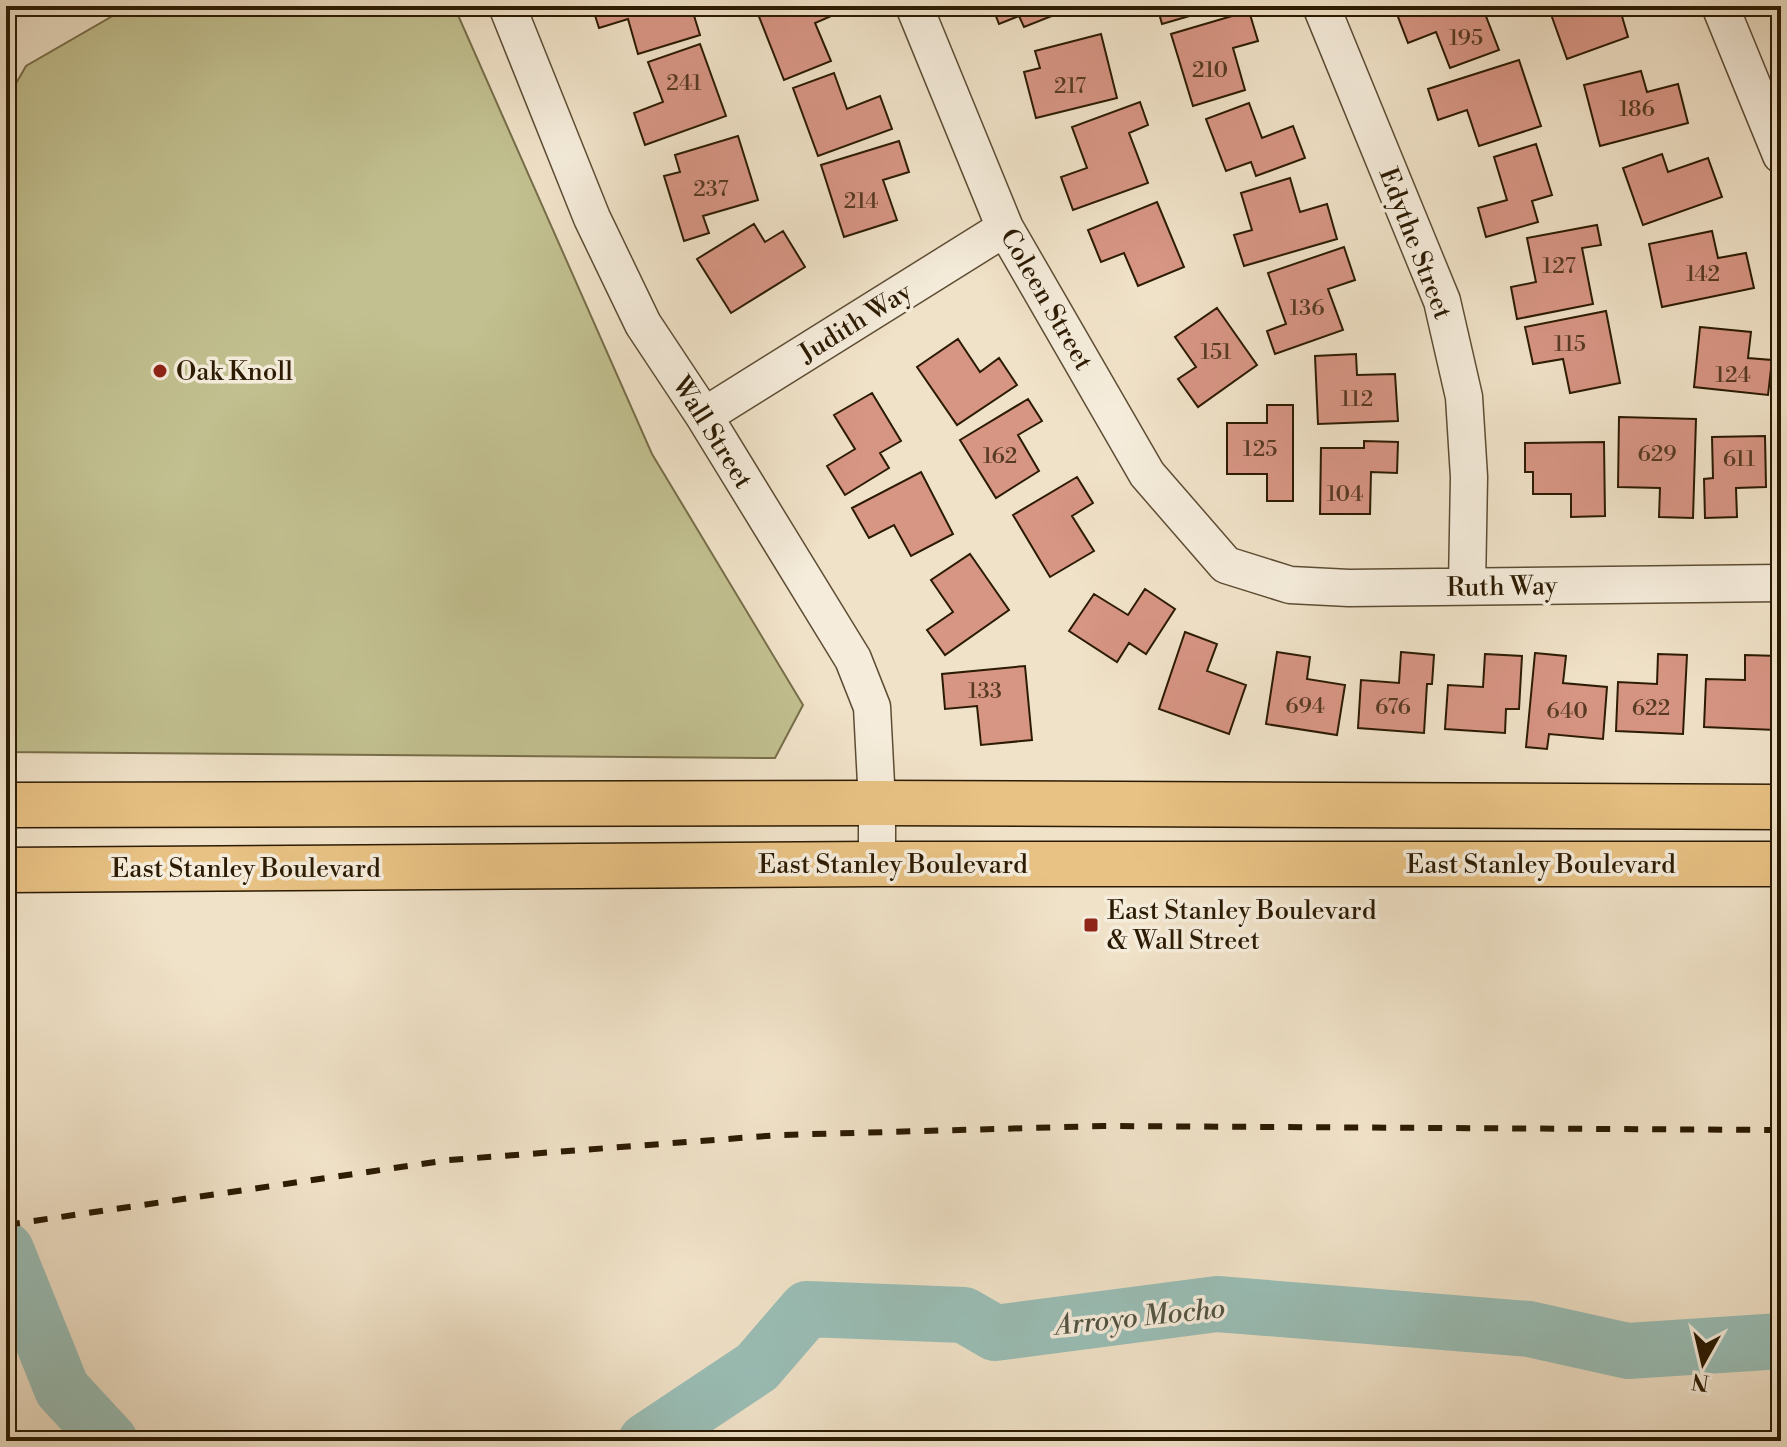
<svg xmlns="http://www.w3.org/2000/svg" width="1787" height="1447" font-family="'Libre Bodoni',serif">
<style>
.green{fill:#c2c090;stroke:#776e4a;stroke-width:2}
.lines{fill:none;stroke-linecap:round;stroke-linejoin:round}
.river{stroke:#9abeb6;stroke-width:56}
.building{fill:#d79584;stroke:#2c1b03;stroke-width:2}
.minor-casing{stroke:#5d4d34;stroke-width:39}
.major-casing{stroke:#2c1b03;stroke-width:47}
.minor{stroke:#f5ecdb;stroke-width:36}
.major{stroke:#e8c184;stroke-width:44}
.rail{stroke:#2c1b03;stroke-width:6;stroke-dasharray:14 14;stroke-linecap:butt}
.poi-dot{fill:#8f2418;stroke:#f5ecdb;stroke-width:3}
.labels{text-anchor:middle;stroke-width:7;stroke-linejoin:round;paint-order:stroke}
.number-label{font-size:22px;fill:#573a23}
.street-label{font-size:26px;fill:#2c1b03;stroke:#f5ecdb}
.poi-label{font-size:26px;fill:#2c1b03;stroke:#f5ecdb;text-anchor:start}
.water-label{font-size:28px;font-style:italic;fill:#525442;stroke:#f5ecdb}
</style>
<rect width="100%" height="100%" fill="#f0e2c8"/>
<filter id="stains"><feTurbulence type="fractalNoise" baseFrequency=".0025" numOctaves="4"/><feColorMatrix values="0 0 0 0 .2 0 0 0 0 .09 0 0 0 0 .02 0 0 0 .5 -.17"/></filter>
<radialGradient id="worn" r=".72"><stop offset=".6" stop-color="#630" stop-opacity="0"/><stop offset="1" stop-color="#630" stop-opacity=".3"/></radialGradient>
<path class="green" d="M130,6H454L652,454L803,705L775,758L6,752V101L26,66Z"/>
<g class="lines">
<path class="river" d="M6,1250L62,1389L110,1441
M646,1441L757,1367L807,1309L964,1315L995,1333L1217,1304L1529,1329L1628,1351L1781,1341"/>
</g>
<path class="building" d="M592,6H691L700,35L638,54L628,19L599,28Z
M764,6H843L845,10L815,23L831,61L784,80L756,9Z
M992,6H1077L1024,27L1019,16L999,24Z
M1157,6H1224L1162,24Z
M1402,6H1482L1499,50L1450,68L1436,32L1408,43L1395,9Z
M1548,6H1619L1628,37L1567,59Z
M1249,11L1258,41L1233,48L1245,90L1193,106L1171,34Z
M1101,34L1117,98L1036,118L1024,72L1040,68L1035,51Z
M700,44L726,116L645,145L634,113L663,102L648,62Z
M1519,60L1541,126L1479,146L1467,110L1438,120L1428,89Z
M1641,71L1647,92L1678,84L1688,123L1600,146L1584,85Z
M834,73L847,109L880,96L892,129L818,156L793,88Z
M1140,102L1148,125L1129,133L1148,183L1073,210L1061,177L1087,168L1072,127Z
M1249,103L1262,138L1293,126L1305,158L1256,176L1251,162L1226,171L1206,119Z
M738,136L758,200L703,216L709,233L684,241L664,176L680,172L675,155Z
M899,141L909,172L883,180L897,220L844,237L821,165Z
M1536,144L1552,195L1532,201L1538,222L1486,237L1478,208L1507,200L1494,157Z
M1662,154L1668,172L1708,158L1722,197L1643,225L1623,168Z
M1290,178L1300,212L1327,204L1337,239L1244,266L1234,235L1252,230L1241,193Z
M1157,202L1184,267L1138,286L1124,253L1101,262L1088,230Z
M754,224L765,242L783,231L805,267L731,313L697,259Z
M1597,225L1601,245L1582,248L1593,304L1517,319L1511,287L1536,282L1527,238Z
M1712,231L1718,258L1746,253L1754,288L1662,307L1649,244Z
M1344,247L1355,280L1328,289L1343,330L1275,354L1267,331L1286,324L1268,273Z
M1217,308L1257,365L1198,407L1178,379L1196,367L1175,337Z
M1606,311L1620,383L1570,393L1563,359L1533,364L1525,327Z
M1700,327L1751,332L1748,358L1772,360L1768,395L1694,387Z
M958,339L980,372L999,358L1017,385L957,425L917,367Z
M1356,354L1357,375L1395,374L1398,421L1318,424L1315,356Z
M872,393L901,441L880,453L889,468L845,495L827,466L855,449L834,415Z
M1028,399L1042,421L1018,435L1039,471L996,498L960,440Z
M1267,405H1293V501H1267V474H1227V423H1267Z
M1619,417L1696,419L1693,518L1659,517L1660,488L1618,487Z
M1765,436L1766,487L1736,488L1737,517L1705,518L1704,479L1713,478L1712,437Z
M1364,441L1398,442L1397,473L1371,472L1370,514H1320L1321,448H1364Z
M1604,442L1605,516L1571,517V494H1533V472H1525V443Z
M921,472L953,534L911,556L894,525L869,538L852,508Z
M1077,477L1093,503L1072,516L1094,551L1050,577L1013,515Z
M970,554L1009,610L945,655L927,630L953,612L931,580Z
M1145,589L1175,609L1146,654L1129,643L1117,662L1069,631L1094,594L1128,615Z
M1185,632L1217,644L1207,671L1246,685L1229,734L1159,709Z
M1277,652L1310,657L1307,679L1345,685L1337,735L1266,724Z
M1401,652L1434,655L1432,684H1427L1424,733L1358,728L1361,680L1399,683Z
M1535,653L1566,656L1563,683L1607,687L1603,739L1549,734L1547,749L1526,747Z
M1485,654L1522,656L1519,709H1506L1505,733L1445,729L1448,685L1483,687Z
M1658,654L1687,655L1683,734L1616,731L1618,682L1657,684Z
M1745,655L1779,656L1776,730L1704,727L1706,679L1745,680Z
M1025,666L1032,740L981,745L977,706L945,709L942,674Z"/>
<g class="lines">
<defs>
<path id="minor" d="M507,6L592,218L643,324L704,416L853,659L872,707L877,803V864
M914,6L1005,228L1147,474L1226,565L1290,585L1349,588L1781,583
M1321,6L1442,301L1464,397L1469,477L1467,586
M1720,6L1781,155
M704,416L1005,228"/>
<path id="major" d="M6,805L877,803L1781,807
M6,870L877,864H1781"/>
</defs>
<use href="#minor" class="minor-casing"/>
<use href="#major" class="major-casing"/>
<use href="#minor" class="minor"/>
<use href="#major" class="major"/>
<path class="rail" d="M6,1225L449,1160L780,1135L1103,1126L1781,1130"/>
</g>
<g class="poi-dot">
<circle cx="160" cy="371" r="8"/>
<rect x="1083" y="917" width="16" height="16" rx="4"/>
</g>
<g class="labels">
<g class="number-label">
<text x="1466" y="45">195</text>
<text x="1210" y="77">210</text>
<text x="684" y="90">241</text>
<text x="1070" y="93">217</text>
<text x="1637" y="116">186</text>
<text x="711" y="196">237</text>
<text x="861" y="208">214</text>
<text x="1559" y="273">127</text>
<text x="1703" y="281">142</text>
<text x="1307" y="315">136</text>
<text x="1570" y="351">115</text>
<text x="1216" y="359">151</text>
<text x="1733" y="382">124</text>
<text x="1357" y="406">112</text>
<text x="1260" y="456">125</text>
<text x="1657" y="461">629</text>
<text x="1000" y="463">162</text>
<text x="1739" y="466">611</text>
<text x="1345" y="501">104</text>
<text x="985" y="698">133</text>
<text x="1305" y="713">694</text>
<text x="1393" y="714">676</text>
<text x="1651" y="715">622</text>
<text x="1567" y="718">640</text>
</g>
<g class="street-label">
<text transform="translate(1416 243) rotate(69)" y="9">Edythe Street</text>
<text transform="translate(1047 299) rotate(60)" y="9">Coleen Street</text>
<text transform="translate(855 322) rotate(-32)" y="9">Judith Way</text>
<text transform="translate(713 432) rotate(58)" y="9">Wall Street</text>
<text transform="translate(1502 586) rotate(-1)" y="9">Ruth Way</text>
<text x="893" y="873">East Stanley Boulevard</text>
<text x="1541" y="873">East Stanley Boulevard</text>
<text x="246" y="877">East Stanley Boulevard</text>
</g>
<g class="poi-label">
<text x="176" y="380">Oak Knoll</text>
<text x="1107" y="919">East Stanley Boulevard<tspan x="1107" dy="30">&amp; Wall Street</tspan></text>
</g>
<g class="water-label">
<text transform="translate(1140 1316) rotate(-6)" y="10">Arroyo Mocho</text>
</g>
</g>
<rect width="1787" height="1447" fill="none" stroke="#f0e2c8" stroke-width="32"/>
<rect x="8" y="8" width="1771" height="1431" fill="none" stroke="#2c1b03" stroke-width="4"/>
<rect x="16" y="16" width="1755" height="1415" fill="none" stroke="#2c1b03" stroke-width="2"/>
<g transform="translate(1703 1363) rotate(188)" stroke="#f5ecdb" stroke-width="6" paint-order="stroke">
<path d="M0-6L14 30L0 20L-14 30Z" fill="#2c1b03"/>
<text y="-12" font-size="22" font-weight="bold" text-anchor="middle" fill="#2c1b03">N</text>
</g>
<rect width="100%" height="100%" filter="url(#stains)"/>
<rect width="100%" height="100%" fill="url(#worn)"/>
</svg>
